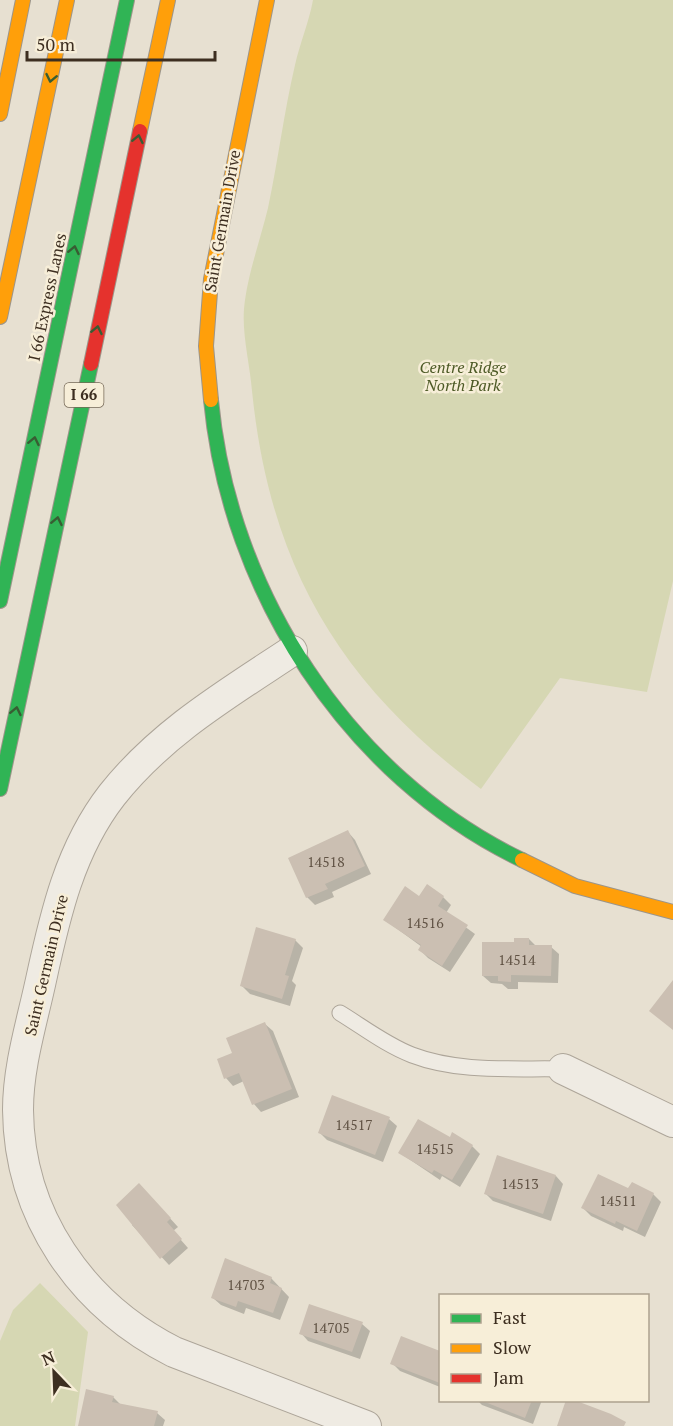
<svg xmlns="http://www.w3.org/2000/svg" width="673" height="1426" font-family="'PT Serif',serif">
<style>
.green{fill:#d6d7b3}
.shadow{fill:#0003}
.building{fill:#cbbfb2}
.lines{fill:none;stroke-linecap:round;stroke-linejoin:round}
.lane-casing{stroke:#ada599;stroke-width:17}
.street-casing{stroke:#ada599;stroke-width:32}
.fast-casing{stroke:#9c958a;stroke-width:16}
.slow-casing{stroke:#9c958a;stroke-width:16}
.jam-casing{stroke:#9c958a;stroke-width:16}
.lane{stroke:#efebe3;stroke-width:15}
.street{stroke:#efebe3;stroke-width:30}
.fast{stroke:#30b455;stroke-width:14}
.slow{stroke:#ff9f0a;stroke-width:14}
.jam{stroke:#e5322d;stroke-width:14}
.oneway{stroke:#385d33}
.labels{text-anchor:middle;stroke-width:5;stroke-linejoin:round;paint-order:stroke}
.number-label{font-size:14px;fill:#605244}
.shield{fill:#f7eed8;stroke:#756857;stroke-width:1.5}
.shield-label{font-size:15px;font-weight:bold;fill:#3d2e20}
.street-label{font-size:16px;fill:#3d2e20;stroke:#f7eed8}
.park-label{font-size:16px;font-style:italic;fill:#4d5a26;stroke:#f7eed8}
</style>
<rect width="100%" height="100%" fill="#e7e0d1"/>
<path class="green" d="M313,0H673V581L647,692L560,678L481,789C340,684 270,567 252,391C250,365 242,335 244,309C247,276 260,241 268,208C278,161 284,112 295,65C300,43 309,22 313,0Z
M40,1283L88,1332L75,1426H0V1341L13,1310Z"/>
<path class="shadow" d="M348,832L355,840L371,874L332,892L334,897L315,905L307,897Z
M443,897L451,905L446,913L475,934L450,972L428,958L420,950L422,947L385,920L420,898Z
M529,939L536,946L551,947L559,954L558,983L518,982V989H508L502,984L491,983L483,976Z
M295,940L303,948L292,981L296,985L290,1006L250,994L242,986Z
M265,1024L273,1031L299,1097L261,1112L254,1104L244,1081L233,1086L226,1078L234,1054Z
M333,1097L389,1119L397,1126L383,1162L327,1140L319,1132Z
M450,1139L472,1146L480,1154L460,1187L442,1176L440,1180L400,1153Z
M556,1176L563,1184L551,1221L493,1201L486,1194Z
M632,1184L653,1194L661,1202L645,1237L624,1227L623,1231L591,1216L583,1208L629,1190Z
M147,1193L178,1227L173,1231L188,1248L169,1265L132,1225Z
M271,1278L289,1297L280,1320L246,1308L244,1314L221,1305L213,1298Z
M362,1324L370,1331L360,1359L308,1341L301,1333Z
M402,1338L440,1353V1387L400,1371L392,1363Z
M113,1397L121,1405L157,1413L165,1420L163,1426H80Z
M477,1400H542L533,1424L482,1405Z"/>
<path class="building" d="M348,830L365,866L325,884L328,889L306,898L288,858Z
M427,884L444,896L438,906L468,925L442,966L418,950L421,945L383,920L405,886L419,896Z
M256,927L296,939L285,975L289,976L282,999L240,986Z
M514,938H529V945H552L551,976L511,975V982L498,981V976H482V942H514Z
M673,980V1030L649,1011Z
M265,1022L292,1089L252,1105L239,1073L224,1079L217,1059L232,1053L226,1038Z
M332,1095L390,1117L375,1155L318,1133Z
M418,1119L450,1137L452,1132L473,1145L452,1180L434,1170L432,1173L398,1153Z
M497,1155L556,1175L543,1214L484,1194Z
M598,1174L628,1188L632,1182L654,1193L637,1231L616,1221L615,1224L581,1208Z
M139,1183L171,1218L167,1222L182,1239L160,1259L116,1205Z
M225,1258L272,1277L270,1283L282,1288L273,1313L238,1301L236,1307L211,1298Z
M309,1304L363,1322L352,1352L299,1334Z
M401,1336L440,1351V1383L390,1364Z
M86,1389L114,1396L112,1402L158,1411L154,1426H78Z
M480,1400H532L525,1418Z
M566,1400H574L611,1414L626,1422L624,1426H557Z"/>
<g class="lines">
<defs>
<path id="lane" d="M340,1013C363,1027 386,1045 412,1055C459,1073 514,1068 563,1069"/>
<path id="street" d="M292,651C227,694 161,733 112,795C70,849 55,915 41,980C32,1022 18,1066 18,1110C19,1216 81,1305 174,1352L366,1426
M563,1069L673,1122"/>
<path id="fast" d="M211,400C229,591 347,776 522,860
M0,601L127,0
M0,789L91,364"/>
<path id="slow" d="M0,114L23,0
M140,131L168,0
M0,317L67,0
M211,400L206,346L211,279L267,0
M522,860L575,886L673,912"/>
<path id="jam" d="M91,364L140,131"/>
</defs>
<use href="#lane" class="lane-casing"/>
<use href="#street" class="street-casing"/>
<use href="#fast" class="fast-casing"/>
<use href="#slow" class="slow-casing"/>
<use href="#jam" class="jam-casing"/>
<use href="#lane" class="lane"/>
<use href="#street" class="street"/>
<use href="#fast" class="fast"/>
<use href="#slow" class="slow"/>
<use href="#jam" class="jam"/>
</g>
<defs><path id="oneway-chevron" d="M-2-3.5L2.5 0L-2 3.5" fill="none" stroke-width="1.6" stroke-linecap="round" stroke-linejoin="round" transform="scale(1.5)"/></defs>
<g class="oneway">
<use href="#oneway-chevron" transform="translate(51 78) rotate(102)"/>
<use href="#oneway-chevron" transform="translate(138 139) rotate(-78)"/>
<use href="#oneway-chevron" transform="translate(74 250) rotate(-78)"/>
<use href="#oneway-chevron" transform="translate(97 330) rotate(-78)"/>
<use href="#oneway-chevron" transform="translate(34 441) rotate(-78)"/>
<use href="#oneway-chevron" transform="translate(57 521) rotate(-78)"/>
<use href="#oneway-chevron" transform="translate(16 711) rotate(-78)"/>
</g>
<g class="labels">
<g class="number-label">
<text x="326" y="867">14518</text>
<text x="425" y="928">14516</text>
<text x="517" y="965">14514</text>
<text x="354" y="1130">14517</text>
<text x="435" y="1154">14515</text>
<text x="520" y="1189">14513</text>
<text x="618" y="1206">14511</text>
<text x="246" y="1290">14703</text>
<text x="331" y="1333">14705</text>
</g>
<rect class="shield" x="64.5" y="383" width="39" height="24" rx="4.5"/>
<g class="shield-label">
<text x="84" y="400">I 66</text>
</g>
<g class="street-label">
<text transform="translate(222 221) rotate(-80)" y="6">Saint Germain Drive</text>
<text transform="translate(47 297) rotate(-78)" y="6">I 66 Express Lanes</text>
<text transform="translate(46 965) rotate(-77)" y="6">Saint Germain Drive</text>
</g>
<g class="park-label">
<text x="463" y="373">Centre Ridge<tspan x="463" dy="18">North Park</tspan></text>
</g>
</g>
<rect x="439" y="1294" width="210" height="108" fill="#f7eed8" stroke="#ada18e" stroke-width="1.5"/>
<rect x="451" y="1314" width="30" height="9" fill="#30b455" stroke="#ada18e" stroke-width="1.5"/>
<text x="493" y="1324" font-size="18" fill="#3d2e20">Fast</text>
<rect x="451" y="1344" width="30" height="9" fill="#ff9f0a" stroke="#ada18e" stroke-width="1.5"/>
<text x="493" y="1354" font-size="18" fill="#3d2e20">Slow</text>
<rect x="451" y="1374" width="30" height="9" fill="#e5322d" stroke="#ada18e" stroke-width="1.5"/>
<text x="493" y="1384" font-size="18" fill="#3d2e20">Jam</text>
<g transform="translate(54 1372) rotate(337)" stroke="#f7eed8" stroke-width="4.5" paint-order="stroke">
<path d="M0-4.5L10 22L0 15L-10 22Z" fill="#3d2e20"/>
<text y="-9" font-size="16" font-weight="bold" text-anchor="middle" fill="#3d2e20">N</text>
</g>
<path d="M27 51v9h188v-9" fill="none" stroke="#3d2e20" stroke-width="3"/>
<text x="36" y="51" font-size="18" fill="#3d2e20" stroke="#f7eed8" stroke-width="4.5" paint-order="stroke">50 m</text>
</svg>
